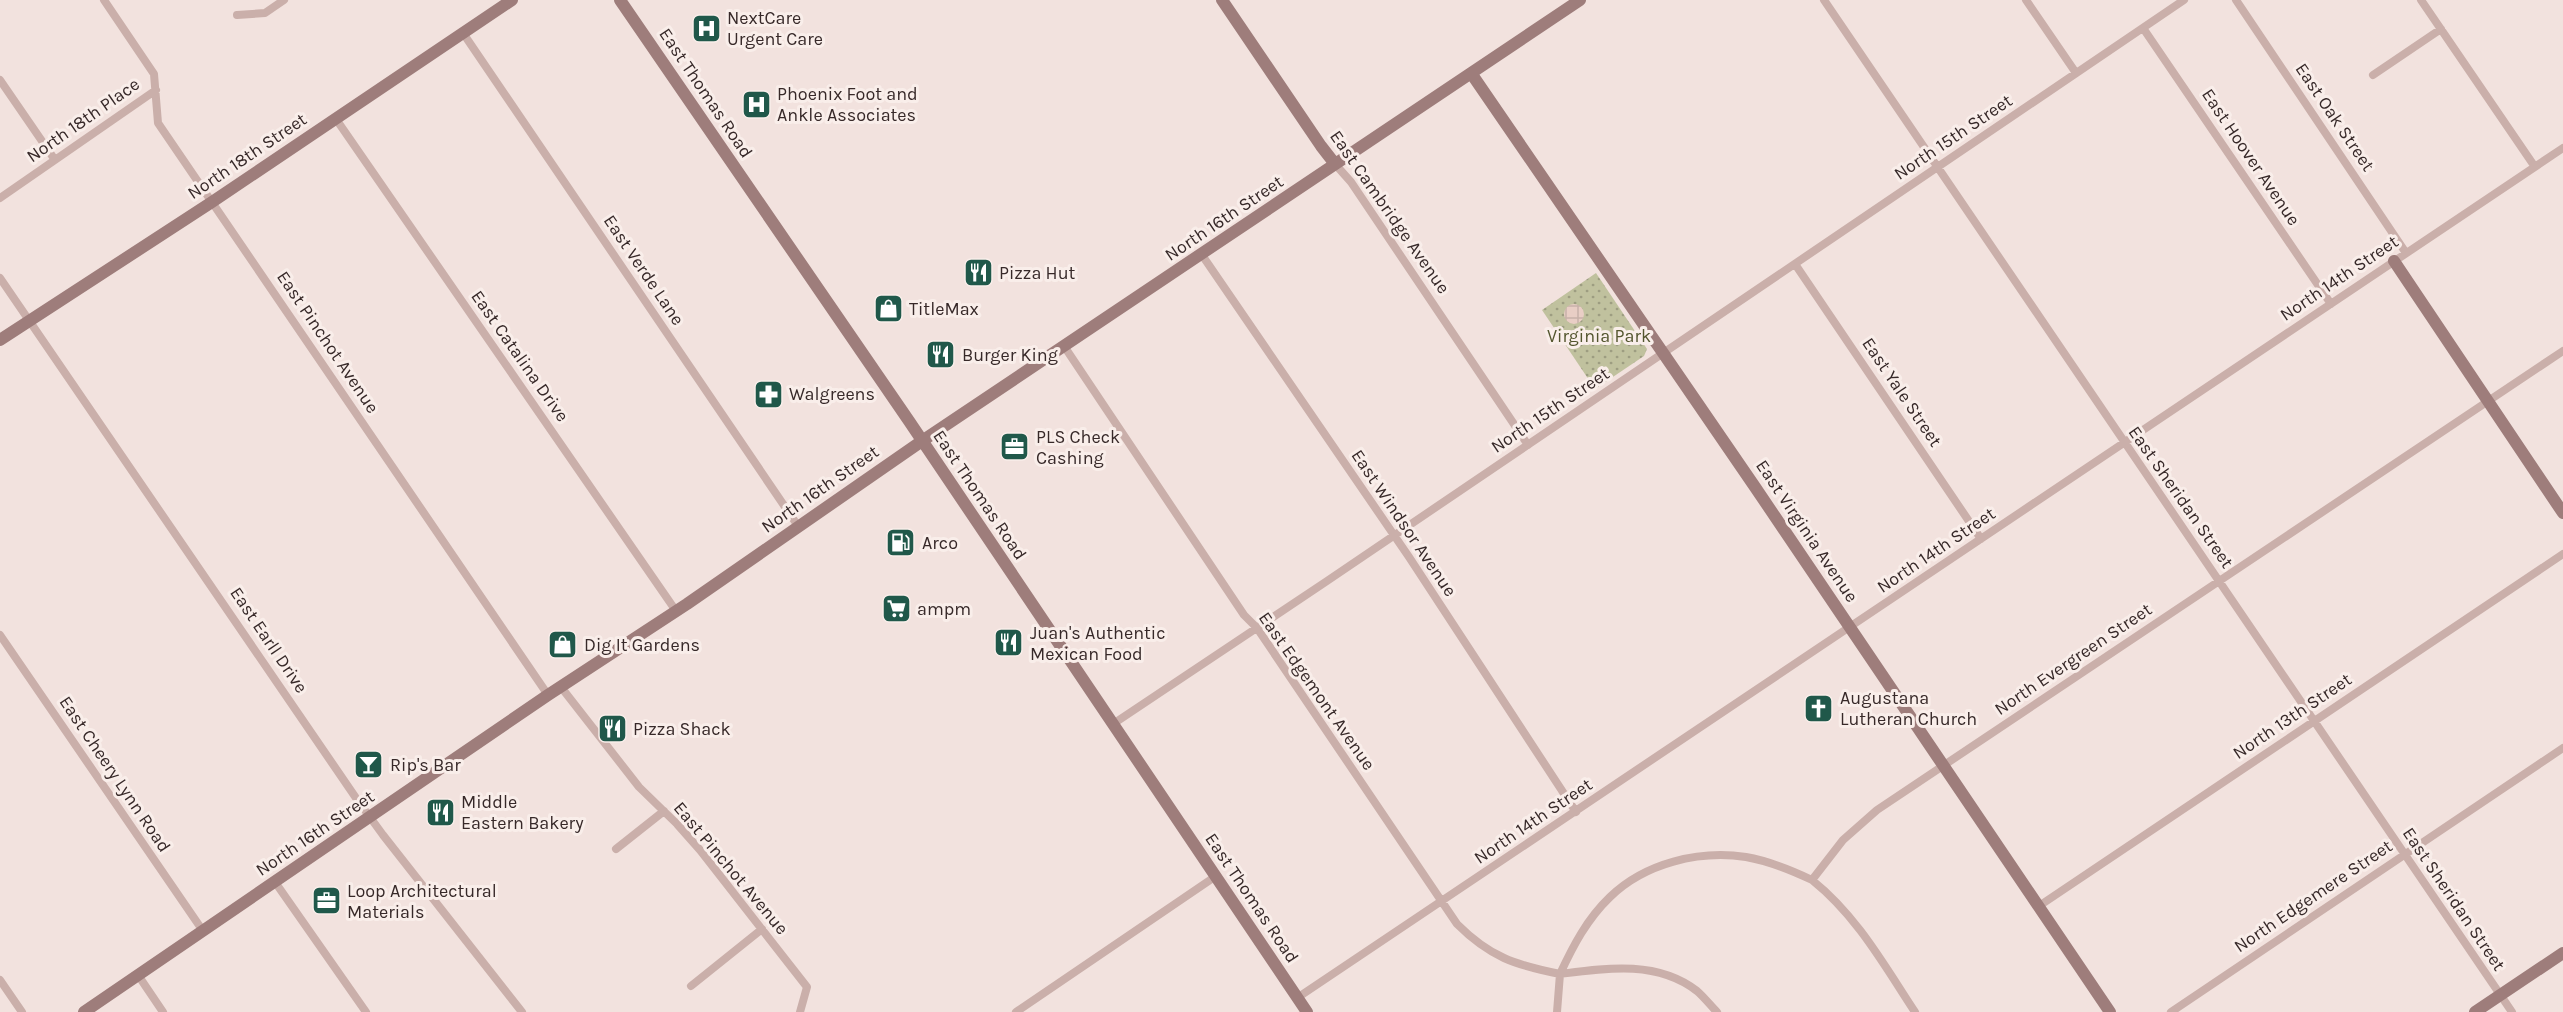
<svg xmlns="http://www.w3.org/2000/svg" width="2563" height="1012" font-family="Karla,sans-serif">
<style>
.park{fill:url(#park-dots)}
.plaza{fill:url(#plaza-grid)}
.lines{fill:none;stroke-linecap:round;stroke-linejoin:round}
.street{stroke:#caafaa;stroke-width:8}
.secondary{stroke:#9e7d7b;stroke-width:12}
.labels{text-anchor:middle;stroke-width:6;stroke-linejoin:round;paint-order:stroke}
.poi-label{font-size:18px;fill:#372929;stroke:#f9eeea;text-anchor:start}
.street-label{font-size:18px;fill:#372929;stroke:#f9eeea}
.park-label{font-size:18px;fill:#53552e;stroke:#f9eeea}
</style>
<defs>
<pattern id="park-dots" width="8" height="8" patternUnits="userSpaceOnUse" patternTransform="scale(1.5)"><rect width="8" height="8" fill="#c0c19e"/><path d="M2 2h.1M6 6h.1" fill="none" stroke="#9d9d81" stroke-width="1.8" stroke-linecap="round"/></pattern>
<pattern id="plaza-grid" width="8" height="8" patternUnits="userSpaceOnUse" patternTransform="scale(1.5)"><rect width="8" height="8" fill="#e9cec5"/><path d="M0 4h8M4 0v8" fill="none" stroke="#c8b1a9"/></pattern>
</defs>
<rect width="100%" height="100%" fill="#f2e2de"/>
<path class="park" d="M1596,273L1647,349L1644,356L1595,389L1542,310Z"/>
<path class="plaza" d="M1564 314a10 10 0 1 1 20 0a10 10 0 1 1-20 0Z"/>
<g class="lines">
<path class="street" d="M104,0L154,74L158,123L548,695
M1824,0L2512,1012
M2026,0L2076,73
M2236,0L2406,253
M2421,0L2535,167
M237,15L265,13L284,0
M2143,28L2331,304
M463,33L798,526
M2373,75L2441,29
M0,80L55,160
M336,119L676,611
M1335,164L1351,182L1528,445
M0,198L156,90
M1202,255L1409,557L1576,812
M1795,264L1981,539
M0,278L356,798L383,835L522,1012
M1064,346L1244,615L1257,628L1457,924C1490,957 1515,965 1560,974L1557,1012
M0,635L203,931
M561,687L639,787L677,824L700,850L807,987L800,1012
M1113,724L1327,581L2184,0
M616,849L664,811
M1812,880C1857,916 1884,965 1915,1012
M275,882L366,1012
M2039,906L2563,554
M1560,974C1573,946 1587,919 1610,897C1645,863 1699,850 1746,857C1769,861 1791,870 1812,880L1843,840L1877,810L2563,351
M1560,974C1606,968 1657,960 1697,991C1704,997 1710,1005 1717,1012
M138,975L163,1012
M0,980L22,1012
M691,986L762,929
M1297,998L2563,148
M1016,1012L1216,876
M2171,1012L2563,748"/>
<path class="secondary" d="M620,0L909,421L1307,1012
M1222,0L1321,146L1335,164
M1471,73L1755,487L2110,1012
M2394,261L2563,513
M0,340L212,202L512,0
M84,1012L548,695L687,604L922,441L1580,0
M2475,1012L2563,953"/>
</g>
<defs>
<symbol id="hospital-square" viewBox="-11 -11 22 22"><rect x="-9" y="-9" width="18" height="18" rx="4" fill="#20584a" stroke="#f9eeea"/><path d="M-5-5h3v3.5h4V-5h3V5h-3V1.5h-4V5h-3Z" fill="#fff"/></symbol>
<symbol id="restaurant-square" viewBox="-11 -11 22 22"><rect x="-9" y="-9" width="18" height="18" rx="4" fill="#20584a" stroke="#f9eeea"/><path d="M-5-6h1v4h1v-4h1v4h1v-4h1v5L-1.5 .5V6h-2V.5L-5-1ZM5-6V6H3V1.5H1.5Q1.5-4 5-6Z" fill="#fff"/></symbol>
<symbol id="shop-square" viewBox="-11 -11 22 22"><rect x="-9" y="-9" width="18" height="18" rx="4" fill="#20584a" stroke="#f9eeea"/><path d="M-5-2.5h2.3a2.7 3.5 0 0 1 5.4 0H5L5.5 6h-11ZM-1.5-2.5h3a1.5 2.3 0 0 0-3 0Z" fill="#fff"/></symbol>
<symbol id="pharmacy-square" viewBox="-11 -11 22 22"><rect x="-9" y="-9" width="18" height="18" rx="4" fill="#20584a" stroke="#f9eeea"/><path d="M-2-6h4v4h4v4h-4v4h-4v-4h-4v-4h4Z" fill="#fff"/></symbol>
<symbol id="office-square" viewBox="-11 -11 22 22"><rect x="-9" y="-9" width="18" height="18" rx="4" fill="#20584a" stroke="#f9eeea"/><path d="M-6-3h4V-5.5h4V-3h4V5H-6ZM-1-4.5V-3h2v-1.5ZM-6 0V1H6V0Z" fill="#fff"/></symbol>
<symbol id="fuel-square" viewBox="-11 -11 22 22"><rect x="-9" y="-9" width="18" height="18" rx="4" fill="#20584a" stroke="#f9eeea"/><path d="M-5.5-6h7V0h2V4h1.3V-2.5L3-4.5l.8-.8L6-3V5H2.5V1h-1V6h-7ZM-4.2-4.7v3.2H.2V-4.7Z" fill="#fff"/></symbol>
<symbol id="supermarket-square" viewBox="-11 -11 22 22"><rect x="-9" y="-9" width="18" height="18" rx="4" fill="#20584a" stroke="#f9eeea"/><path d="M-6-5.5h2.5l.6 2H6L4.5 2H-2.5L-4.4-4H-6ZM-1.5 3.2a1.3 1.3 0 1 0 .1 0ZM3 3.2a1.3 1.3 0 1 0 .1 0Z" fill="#fff"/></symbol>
<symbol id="church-square" viewBox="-11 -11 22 22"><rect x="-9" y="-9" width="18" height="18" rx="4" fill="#20584a" stroke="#f9eeea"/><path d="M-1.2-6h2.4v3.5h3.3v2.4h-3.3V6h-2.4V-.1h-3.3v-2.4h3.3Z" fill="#fff"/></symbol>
<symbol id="bar-square" viewBox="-11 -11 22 22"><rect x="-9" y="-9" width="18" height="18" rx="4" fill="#20584a" stroke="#f9eeea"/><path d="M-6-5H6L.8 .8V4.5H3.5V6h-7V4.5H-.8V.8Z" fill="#fff"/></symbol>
</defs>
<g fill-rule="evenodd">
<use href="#hospital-square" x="690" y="12" width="33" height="33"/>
<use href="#hospital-square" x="740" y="88" width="33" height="33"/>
<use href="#restaurant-square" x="962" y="256" width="33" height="33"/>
<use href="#shop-square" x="872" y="292" width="33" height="33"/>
<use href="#restaurant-square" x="924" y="338" width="33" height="33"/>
<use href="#pharmacy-square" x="752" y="378" width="33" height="33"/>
<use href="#office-square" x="998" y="430" width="33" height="33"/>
<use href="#fuel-square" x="884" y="526" width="33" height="33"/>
<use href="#supermarket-square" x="880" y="592" width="33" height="33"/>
<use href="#restaurant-square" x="992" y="626" width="33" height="33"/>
<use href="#shop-square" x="546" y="628" width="33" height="33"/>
<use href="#church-square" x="1802" y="692" width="33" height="33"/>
<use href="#restaurant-square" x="596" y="712" width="33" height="33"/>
<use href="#bar-square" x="352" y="748" width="33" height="33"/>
<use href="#restaurant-square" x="424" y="796" width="33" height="33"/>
<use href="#office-square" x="310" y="884" width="33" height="33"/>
</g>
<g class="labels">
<g class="poi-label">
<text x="727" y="24">NextCare<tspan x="727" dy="21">Urgent Care</tspan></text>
<text x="777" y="100">Phoenix Foot and<tspan x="777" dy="21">Ankle Associates</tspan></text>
<text x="999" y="279">Pizza Hut</text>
<text x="909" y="315">TitleMax</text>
<text x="962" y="361">Burger King</text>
<text x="789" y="400">Walgreens</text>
<text x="1036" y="443">PLS Check<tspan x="1036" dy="21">Cashing</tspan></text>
<text x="922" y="549">Arco</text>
<text x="917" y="615">ampm</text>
<text x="1030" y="639">Juan's Authentic<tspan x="1030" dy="21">Mexican Food</tspan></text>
<text x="584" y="651">Dig It Gardens</text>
<text x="1840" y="704">Augustana<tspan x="1840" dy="21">Lutheran Church</tspan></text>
<text x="633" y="735">Pizza Shack</text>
<text x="390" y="771">Rip's Bar</text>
<text x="461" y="808">Middle<tspan x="461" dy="21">Eastern Bakery</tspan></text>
<text x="347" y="897">Loop Architectural<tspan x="347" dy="21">Materials</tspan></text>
</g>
<g class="street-label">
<text transform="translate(706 93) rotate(56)" y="6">East Thomas Road</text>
<text transform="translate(2335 117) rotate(56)" y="6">East Oak Street</text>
<text transform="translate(83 120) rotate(-35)" y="6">North 18th Place</text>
<text transform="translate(1953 137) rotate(-34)" y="6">North 15th Street</text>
<text transform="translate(247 156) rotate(-34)" y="6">North 18th Street</text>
<text transform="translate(2251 157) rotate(56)" y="6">East Hoover Avenue</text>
<text transform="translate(1390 212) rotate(55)" y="6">East Cambridge Avenue</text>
<text transform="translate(1224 218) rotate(-34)" y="6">North 16th Street</text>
<text transform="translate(644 270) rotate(56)" y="6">East Verde Lane</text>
<text transform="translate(2339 278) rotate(-34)" y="6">North 14th Street</text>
<text transform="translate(328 342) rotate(56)" y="6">East Pinchot Avenue</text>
<text transform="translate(520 356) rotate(55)" y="6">East Catalina Drive</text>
<text transform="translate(1902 392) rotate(56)" y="6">East Yale Street</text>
<text transform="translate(1550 410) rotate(-34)" y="6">North 15th Street</text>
<text transform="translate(820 489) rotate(-35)" y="6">North 16th Street</text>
<text transform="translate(980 495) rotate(56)" y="6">East Thomas Road</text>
<text transform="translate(2181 497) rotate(55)" y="6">East Sheridan Street</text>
<text transform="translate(1404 523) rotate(56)" y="6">East Windsor Avenue</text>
<text transform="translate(1807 531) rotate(56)" y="6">East Virginia Avenue</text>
<text transform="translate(1936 550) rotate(-34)" y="6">North 14th Street</text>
<text transform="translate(269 640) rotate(56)" y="6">East Earll Drive</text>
<text transform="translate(2073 659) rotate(-34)" y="6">North Evergreen Street</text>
<text transform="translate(1317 691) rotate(55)" y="6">East Edgemont Avenue</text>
<text transform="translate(2292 716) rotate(-34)" y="6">North 13th Street</text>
<text transform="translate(115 774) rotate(56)" y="6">East Cheery Lynn Road</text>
<text transform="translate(1533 821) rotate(-34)" y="6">North 14th Street</text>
<text transform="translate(315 833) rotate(-34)" y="6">North 16th Street</text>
<text transform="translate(731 868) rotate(50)" y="6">East Pinchot Avenue</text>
<text transform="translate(2313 896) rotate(-34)" y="6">North Edgemere Street</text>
<text transform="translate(1252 898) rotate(56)" y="6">East Thomas Road</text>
<text transform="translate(2454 899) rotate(56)" y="6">East Sheridan Street</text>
</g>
<g class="park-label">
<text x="1599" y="342">Virginia Park</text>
</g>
</g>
</svg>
